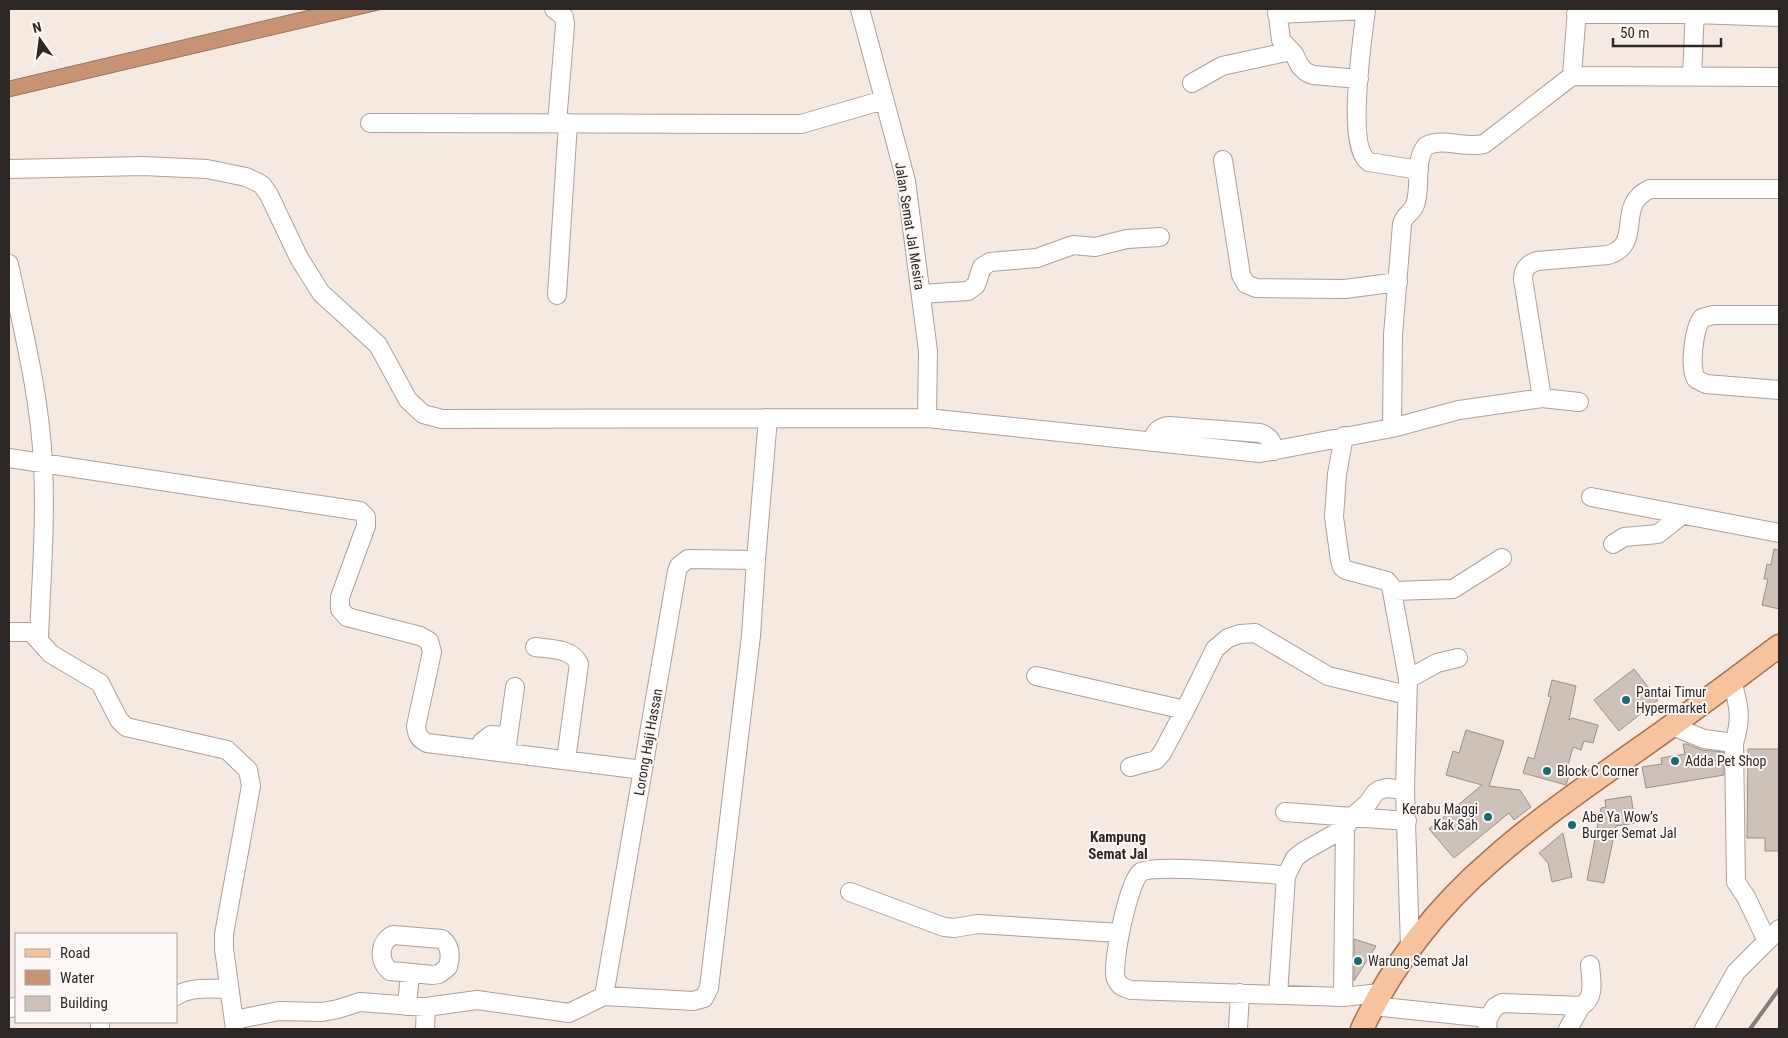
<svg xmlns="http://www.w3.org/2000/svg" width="1788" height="1038" font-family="'Roboto Condensed',sans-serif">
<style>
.water{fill:#c69474;stroke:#98745c}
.building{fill:#cdc1b9;stroke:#9c918a}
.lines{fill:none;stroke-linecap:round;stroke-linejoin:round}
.minor-casing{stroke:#ada19a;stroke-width:20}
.major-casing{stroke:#ad7149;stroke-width:25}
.minor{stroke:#fff;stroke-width:18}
.major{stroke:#f7c29e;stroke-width:22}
.rail{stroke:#867d78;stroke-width:4}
.poi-dot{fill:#1e6a70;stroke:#fdf8f5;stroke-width:2}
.labels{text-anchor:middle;stroke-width:4;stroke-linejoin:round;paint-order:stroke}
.street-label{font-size:14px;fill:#2d2825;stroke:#fdf8f5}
.poi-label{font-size:14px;fill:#2d2825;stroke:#fdf8f5;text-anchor:start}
.neighbourhood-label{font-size:15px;font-weight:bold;fill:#2d2825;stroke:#fdf8f5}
</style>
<rect width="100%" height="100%" fill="#f6e9e2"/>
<path class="water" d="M314,9H383L9,97V81Z"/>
<path class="building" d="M1774,549L1779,550V609L1762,605L1768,579H1764L1767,564L1771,565Z
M1634,669L1658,700L1619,731L1594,700Z
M1552,680L1576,686L1569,720L1572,718L1598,725L1593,743L1584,741L1581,750L1573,747L1567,769L1571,770L1566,785L1523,773L1528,757L1534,759L1551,697L1548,696Z
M1466,730L1504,741L1489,786L1520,790L1531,807L1514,820L1509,813L1454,858L1429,829L1482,785L1446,775L1453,751L1459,753Z
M1683,744H1687L1702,750L1724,752V775L1646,788L1642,767L1662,764L1661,758L1685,754Z
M1748,749H1779V851H1765V838H1747Z
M1631,796L1635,823L1616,826L1604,883L1587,880L1601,808L1606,807L1605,800Z
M1563,833L1572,877L1552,882L1548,863L1539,853Z
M1354,939L1376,946L1354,981Z"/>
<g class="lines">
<defs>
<path id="minor" d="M554,9L564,17L565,25L557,123
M860,9L906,181L928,351L927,418
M1277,9L1281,40L1294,54L1300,66L1306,72L1313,75L1359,79
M1366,9C1363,37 1345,147 1369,162L1419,170
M1277,14L1366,10
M1576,14H1694L1779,17
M1572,76L1577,9
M1692,76L1695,9
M1192,83L1222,66L1291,51
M370,123L801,124L884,100
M1223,160L1241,275L1246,284L1256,288L1345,289L1398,282
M9,169L143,166L207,169L246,177L257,182L262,185L269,195L299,258L321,293L378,345L408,400L423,414L442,419L927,418L1260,453L1392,428L1459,410L1542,398L1579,402
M9,264C23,330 40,396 43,464C46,522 41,581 39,639
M921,294L968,291L976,285L982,267L990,262L1037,258L1073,245L1095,247L1127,239L1160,237
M557,295L568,123
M1779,315H1713L1702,318C1694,328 1689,368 1696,379L1706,384L1779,390
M1542,398L1523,279C1523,269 1528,264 1537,261L1608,255C1645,244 1614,205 1650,189H1779
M1392,428L1393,335L1402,224C1404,215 1412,213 1415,205C1422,187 1413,162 1426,146C1443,137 1465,149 1484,144L1572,76L1779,77
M1344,436L1337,474L1334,517L1340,560L1342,567L1346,570L1387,581L1391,586L1408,679L1405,790L1410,947
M1152,442C1154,433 1159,427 1169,426L1260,433C1269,436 1273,441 1274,451
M9,458L360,511L366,517V526L340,597V609L347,617L420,636L429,641L432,652L416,726C417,735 419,739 427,743L643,770
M1591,497L1779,533
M1613,544L1624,537L1658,534L1682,515
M1394,591L1453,589L1502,558
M9,632H31L51,654L100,683L119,720L126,727L227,750L248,770L251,786L224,934V949L235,1029
M535,647C550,649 572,648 579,664L566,760
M1036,676L1185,710
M1408,679L1437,663L1458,658
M1732,681C1739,706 1742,718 1734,743L1736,882L1746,897L1767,941
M1672,726L1704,739L1734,743
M479,749L482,742L491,735L508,736
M506,752L515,687
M1130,767L1156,760L1162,753L1185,710L1215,649L1228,638L1240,634L1255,633L1328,676L1407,695
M1285,812L1407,821
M1286,876L1271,874C1248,873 1156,864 1141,872C1129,879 1111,965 1116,979C1119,986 1124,988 1131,990L1343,997L1380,993
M850,892L944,927L954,928L978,924L1120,933
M393,935L442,939C451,946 451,956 448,967L439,974L433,975L390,971C378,961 379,942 393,935Z
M1278,995L1286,876L1295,858L1304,851L1345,828L1352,817L1368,803L1375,793L1379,790L1387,788L1405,790
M176,996C191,986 212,989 229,989
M604,996L677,571L679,566L688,559L756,560
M1343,997L1345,828
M407,1006L410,973
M1373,1006L1488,1018L1487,1029
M1581,1006C1596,998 1591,980 1590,965
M9,1008L16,1007
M1488,1018L1495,1007L1502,1003L1581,1006L1568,1029
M234,1020L279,1011L322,1012L338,1009L360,1002L426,1007L477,1000L569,1013L604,996L693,1001L704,998L709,988L751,636L756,560L768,418
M100,1022V1029
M425,1029L426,1007
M1238,1029L1240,993
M1704,1029L1736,972L1779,929"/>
<path id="major" d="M1362,1029C1392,965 1438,906 1492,860C1537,820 1587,786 1636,751C1685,717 1732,681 1779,646"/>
</defs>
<use href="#minor" class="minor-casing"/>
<use href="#major" class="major-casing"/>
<use href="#minor" class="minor"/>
<use href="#major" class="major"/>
<path class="rail" d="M1750,1029L1779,989"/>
</g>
<g class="poi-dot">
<circle cx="1626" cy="700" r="5"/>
<circle cx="1675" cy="761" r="5"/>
<circle cx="1547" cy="771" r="5"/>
<circle cx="1488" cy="817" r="5"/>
<circle cx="1572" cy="825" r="5"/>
<circle cx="1358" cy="961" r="5"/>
</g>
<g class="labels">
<g class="street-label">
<text transform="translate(910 226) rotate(81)" y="5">Jalan Semat Jal Mesira</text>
<text transform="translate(648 742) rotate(-80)" y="5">Lorong Haji Hassan</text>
</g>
<g class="poi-label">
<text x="1636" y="697">Pantai Timur<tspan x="1636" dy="16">Hypermarket</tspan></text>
<text x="1685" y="766">Adda Pet Shop</text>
<text x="1557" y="776">Block C Corner</text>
<text x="1478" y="814" text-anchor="end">Kerabu Maggi<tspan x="1478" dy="16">Kak Sah</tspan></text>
<text x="1582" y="822">Abe Ya Wow’s<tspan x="1582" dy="16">Burger Semat Jal</tspan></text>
<text x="1368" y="966">Warung Semat Jal</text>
</g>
<g class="neighbourhood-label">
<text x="1118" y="842">Kampung<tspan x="1118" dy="17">Semat Jal</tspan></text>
</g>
</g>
<rect width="1788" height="1038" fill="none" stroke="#2d2825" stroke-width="20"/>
<rect x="15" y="933" width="162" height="90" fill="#fdf8f5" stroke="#aaa5a2"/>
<rect x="25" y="949" width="25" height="8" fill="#f7c29e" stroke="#aaa5a2"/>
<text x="60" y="958" font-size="15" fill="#2d2825">Road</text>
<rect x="25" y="970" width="25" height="15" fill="#c69474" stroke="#aaa5a2"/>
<text x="60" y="983" font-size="15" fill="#2d2825">Water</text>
<rect x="25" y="996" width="25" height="15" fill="#cdc1b9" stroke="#aaa5a2"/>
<text x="60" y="1008" font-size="15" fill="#2d2825">Building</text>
<g transform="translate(40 40) rotate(346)" stroke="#fdf8f5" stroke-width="4" paint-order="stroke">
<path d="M0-4L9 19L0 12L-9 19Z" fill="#2d2825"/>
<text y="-8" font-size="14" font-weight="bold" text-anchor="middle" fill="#2d2825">N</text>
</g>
<path d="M1613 38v8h108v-8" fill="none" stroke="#2d2825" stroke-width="2.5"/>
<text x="1620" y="38" font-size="15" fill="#2d2825" stroke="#fdf8f5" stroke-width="4" paint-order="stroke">50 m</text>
</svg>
